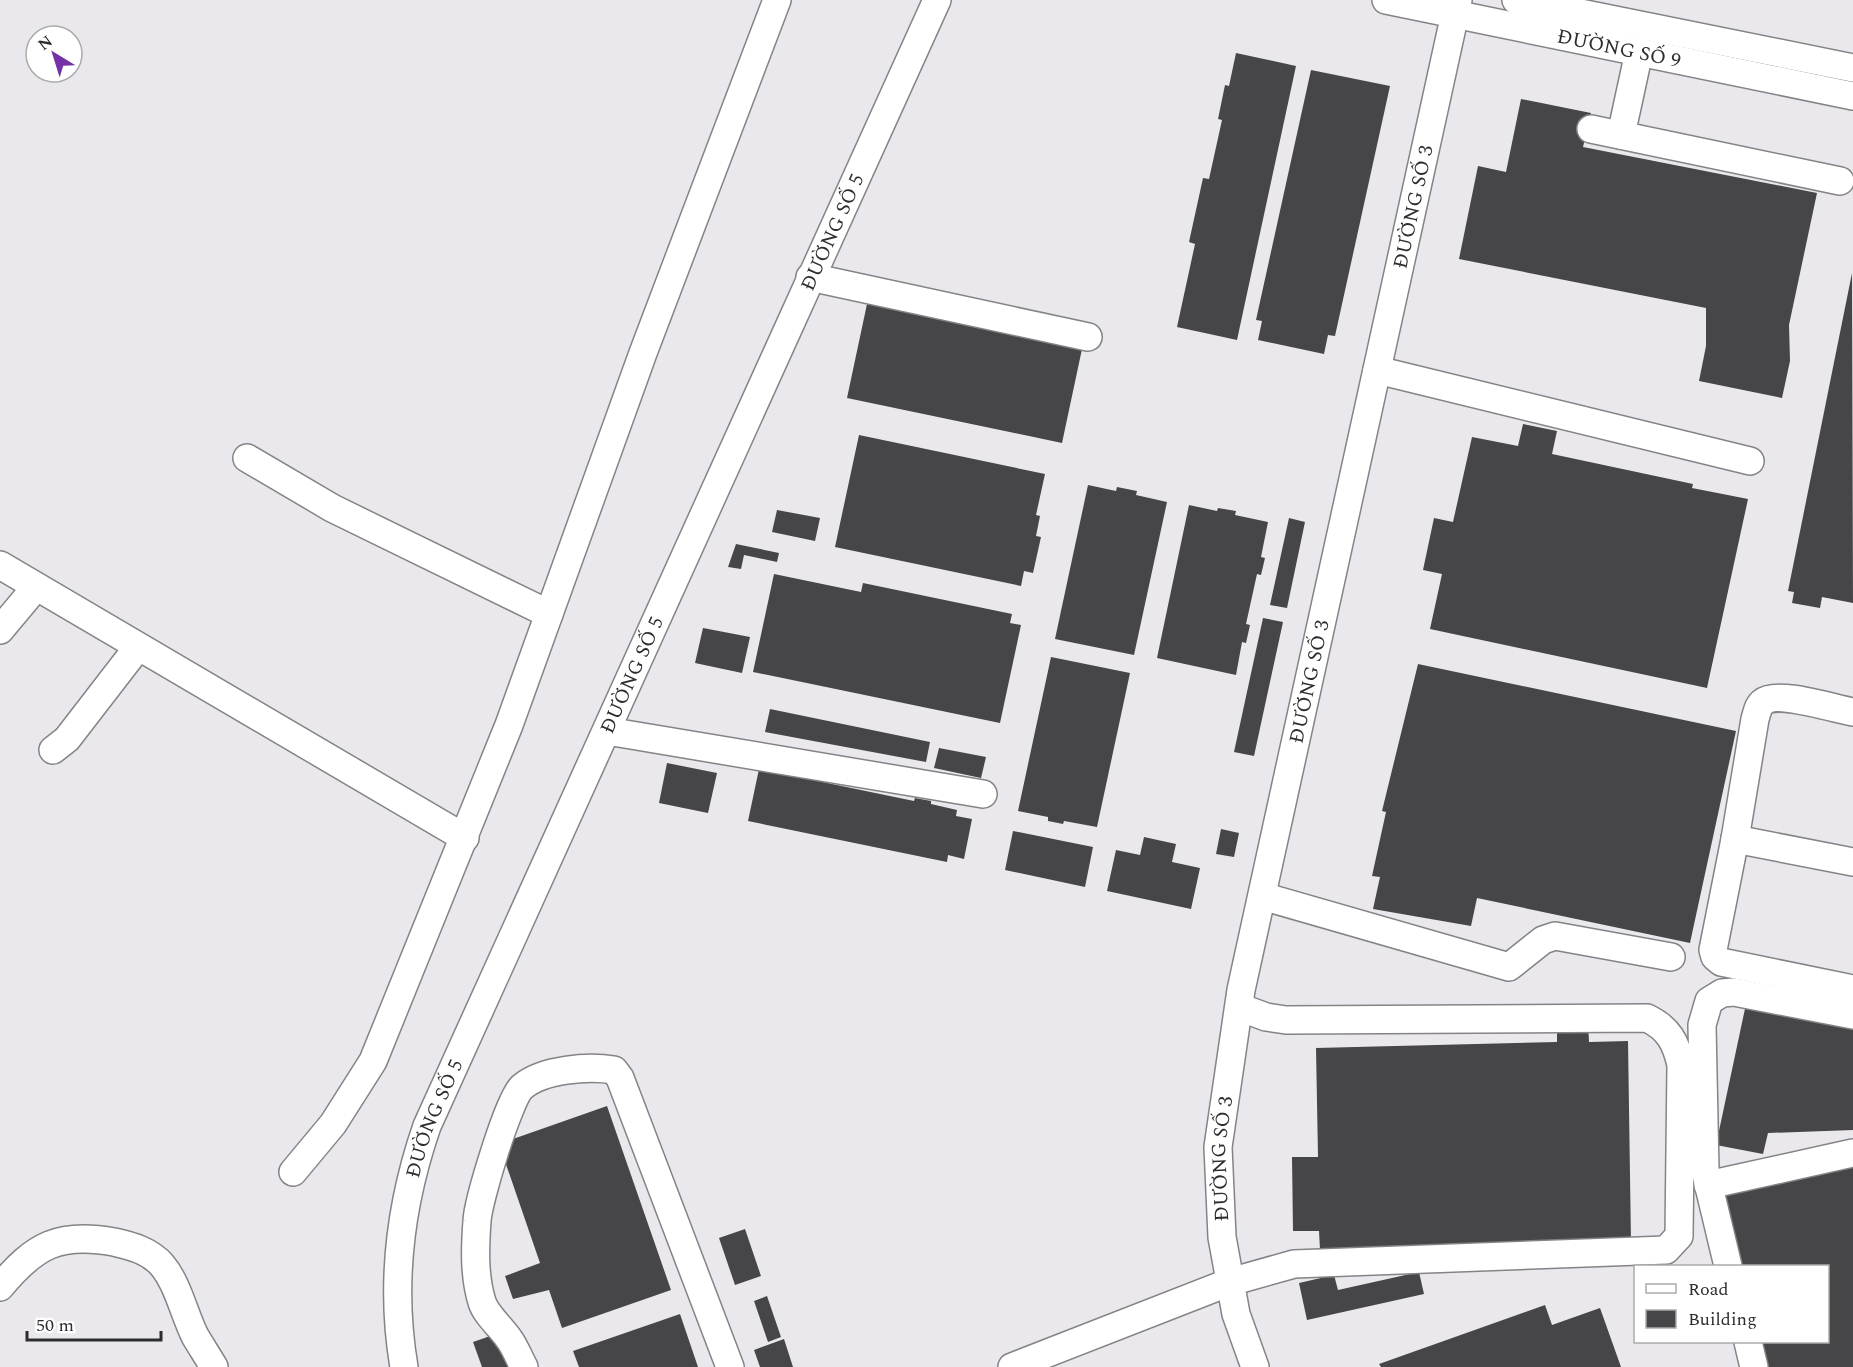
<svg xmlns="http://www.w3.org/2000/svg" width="1853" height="1367" font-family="Spectral,serif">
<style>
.building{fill:#464548}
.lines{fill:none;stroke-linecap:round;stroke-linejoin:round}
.minor-casing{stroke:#848386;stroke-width:30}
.minor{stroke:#fff;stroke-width:27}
.labels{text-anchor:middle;stroke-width:6;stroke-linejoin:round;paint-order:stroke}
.street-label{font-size:20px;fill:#2d2c2e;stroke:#fff}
</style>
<rect width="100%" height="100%" fill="#eae8ec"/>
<path class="building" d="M1236,53L1296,66L1237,340L1177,327L1195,244L1189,242L1203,178L1209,179L1222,120L1218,119L1225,85L1229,86Z
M1311,70L1390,86L1335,336L1328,335L1324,354L1258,340L1262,321L1256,320Z
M1521,99L1591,113L1583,147L1817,193L1789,325L1790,361L1782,398L1699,381L1706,346V308L1459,259L1478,166L1506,172Z
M1852,273L1853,603L1822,597L1820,608L1792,603L1794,592L1788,591Z
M867,304L923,316L924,309L941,313L940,319L1082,349L1062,443L847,398Z
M1523,424L1557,431L1552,454L1693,484L1692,488L1748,499L1707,688L1430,629L1442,574L1423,570L1434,518L1453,522L1472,437L1518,446Z
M859,435L1045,474L1036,515L1040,516L1036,536L1041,537L1033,573L1024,571L1021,586L835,547Z
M1088,485L1116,491L1117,487L1137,491L1136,495L1167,502L1134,655L1055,639Z
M1189,505L1217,511L1218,508L1236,511L1235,515L1268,522L1261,557L1265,558L1261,575L1257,574L1246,624L1250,625L1246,643L1242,642L1236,675L1157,658Z
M777,510L820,518L815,541L772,532Z
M1289,518L1305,522L1287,608L1270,605Z
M736,544L779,553L777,562L744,555L741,569L728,567Z
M774,574L861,592L863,583L1012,614L1010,623L1021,625L1000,723L753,672Z
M1263,618L1283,622L1254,756L1234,752Z
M703,628L750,637L742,673L695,663Z
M1051,657L1130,673L1097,827L1064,821L1063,824L1048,821V817L1018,811Z
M1418,664L1736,731L1690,943L1477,898L1471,926L1373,909L1380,877L1372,876L1386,812L1382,811Z
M770,709L930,742L926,762L765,732Z
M939,748L986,757L981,778L934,768Z
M667,763L717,773L708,813L659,803Z
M759,769L914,801L915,798L931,801V804L957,810L956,816L972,819L964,859L948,855L947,862L748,821Z
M1221,829L1239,833L1234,857L1216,854Z
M1013,831L1093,847L1085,887L1005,870Z
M1144,837L1176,844L1172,862L1200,868L1191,909L1107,891L1116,850L1140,855Z
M1746,1004L1853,1026V1130L1768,1133L1763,1154L1716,1145Z
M1557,1021H1588L1589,1042L1628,1041L1631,1243L1320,1250L1319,1231H1293L1292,1157H1318L1316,1048L1557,1042Z
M607,1106L671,1290L562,1328L549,1290L513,1299L505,1276L540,1263L499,1144Z
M1853,1158V1367H1757L1751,1342H1828V1266H1733L1716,1194Z
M745,1229L761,1276L735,1285L719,1238Z
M1419,1272L1424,1294L1307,1320L1299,1283L1334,1275L1338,1290Z
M767,1296L781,1337L768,1342L754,1301Z
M1545,1305L1552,1325L1600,1308L1621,1367H1381L1379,1364Z
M680,1314L698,1367H579L573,1351Z
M499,1333L511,1367H482L473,1342Z
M784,1339L793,1367H760L754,1350Z"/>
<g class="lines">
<defs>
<g id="minor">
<path id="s1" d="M1386,0L1853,96"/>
<path d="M1516,0L1853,68"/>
<path d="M1591,129L1840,181"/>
<path d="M1621,135L1639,52"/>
<path d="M810,277L1088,337"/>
<path d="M1377,370L1750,461"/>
<path d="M247,458L332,508L549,614"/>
<path d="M0,565L465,838"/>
<path d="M0,630L36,587"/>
<path d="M1853,712C1835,709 1776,690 1763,702C1758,705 1757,713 1755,719L1735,839L1713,950L1715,957L1721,962L1853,989"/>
<path d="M607,731L983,794"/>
<path d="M53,750L67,739L138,647"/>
<path d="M1735,839L1853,862"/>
<path d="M1262,896L1509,967L1543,940L1555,936L1671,957"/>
<path d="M293,1172L333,1124L373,1061L509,725L643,353L777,0"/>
<path d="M1708,1185L1853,1153"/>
<path d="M1728,1266L1705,1170L1702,1025L1709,1001L1722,993L1734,992L1853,1015"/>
<path d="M0,1287C35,1245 59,1232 114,1242C132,1246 150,1251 162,1265C178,1284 184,1314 195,1336C201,1346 208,1357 214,1367"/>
<path d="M1748,1342L1754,1367"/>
<path id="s2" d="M404,1367C390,1285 400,1204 427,1126L937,0"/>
<path d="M524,1367C519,1358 515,1347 509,1339C501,1327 486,1315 482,1302C474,1276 475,1248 477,1221C478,1201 509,1098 522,1087C543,1069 588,1066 614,1070L620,1078L730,1367"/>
<path d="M1012,1367L1230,1282L1294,1264L1666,1250L1679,1236L1681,1065C1676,1042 1668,1028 1647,1018L1286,1020L1266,1017L1239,1007"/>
<path id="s3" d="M1255,1367L1236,1314L1222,1237L1218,1147L1241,990L1458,0"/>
</g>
</defs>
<use href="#minor" class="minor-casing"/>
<use href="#minor" class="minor"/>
</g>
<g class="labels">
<g class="street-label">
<text dy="7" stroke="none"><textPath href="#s1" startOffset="238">ĐƯỜNG SỐ 9</textPath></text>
<text dy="7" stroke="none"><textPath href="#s3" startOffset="1185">ĐƯỜNG SỐ 3</textPath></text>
<text dy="7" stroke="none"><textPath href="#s2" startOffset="1226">ĐƯỜNG SỐ 5</textPath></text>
<text dy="7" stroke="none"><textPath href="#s2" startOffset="740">ĐƯỜNG SỐ 5</textPath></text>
<text dy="7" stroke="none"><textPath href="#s3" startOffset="699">ĐƯỜNG SỐ 3</textPath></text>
<text dy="7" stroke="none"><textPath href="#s2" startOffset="254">ĐƯỜNG SỐ 5</textPath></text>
<text dy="7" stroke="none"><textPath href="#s3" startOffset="213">ĐƯỜNG SỐ 3</textPath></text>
</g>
</g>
<rect x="1634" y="1265" width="195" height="78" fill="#ffffff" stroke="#ababab" stroke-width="1.5"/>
<rect x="1646" y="1284" width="30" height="9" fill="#ffffff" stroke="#ababab" stroke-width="1.5"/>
<text x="1688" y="1295" font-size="18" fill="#2d2c2e">Road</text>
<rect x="1646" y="1310" width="30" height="18" fill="#464548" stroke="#ababab" stroke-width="1.5"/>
<text x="1688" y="1325" font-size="18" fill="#2d2c2e">Building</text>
<g transform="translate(54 54) rotate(322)"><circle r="28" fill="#ffffff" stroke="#ababab" stroke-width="1.5"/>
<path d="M0-4.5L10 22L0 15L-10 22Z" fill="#7532a7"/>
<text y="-9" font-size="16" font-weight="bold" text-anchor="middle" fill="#2d2c2e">N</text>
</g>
<path d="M27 1331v9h134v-9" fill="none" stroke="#2d2c2e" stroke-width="3"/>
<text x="36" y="1331" font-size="18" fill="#2d2c2e" stroke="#ffffff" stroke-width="4.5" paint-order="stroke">50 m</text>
</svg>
